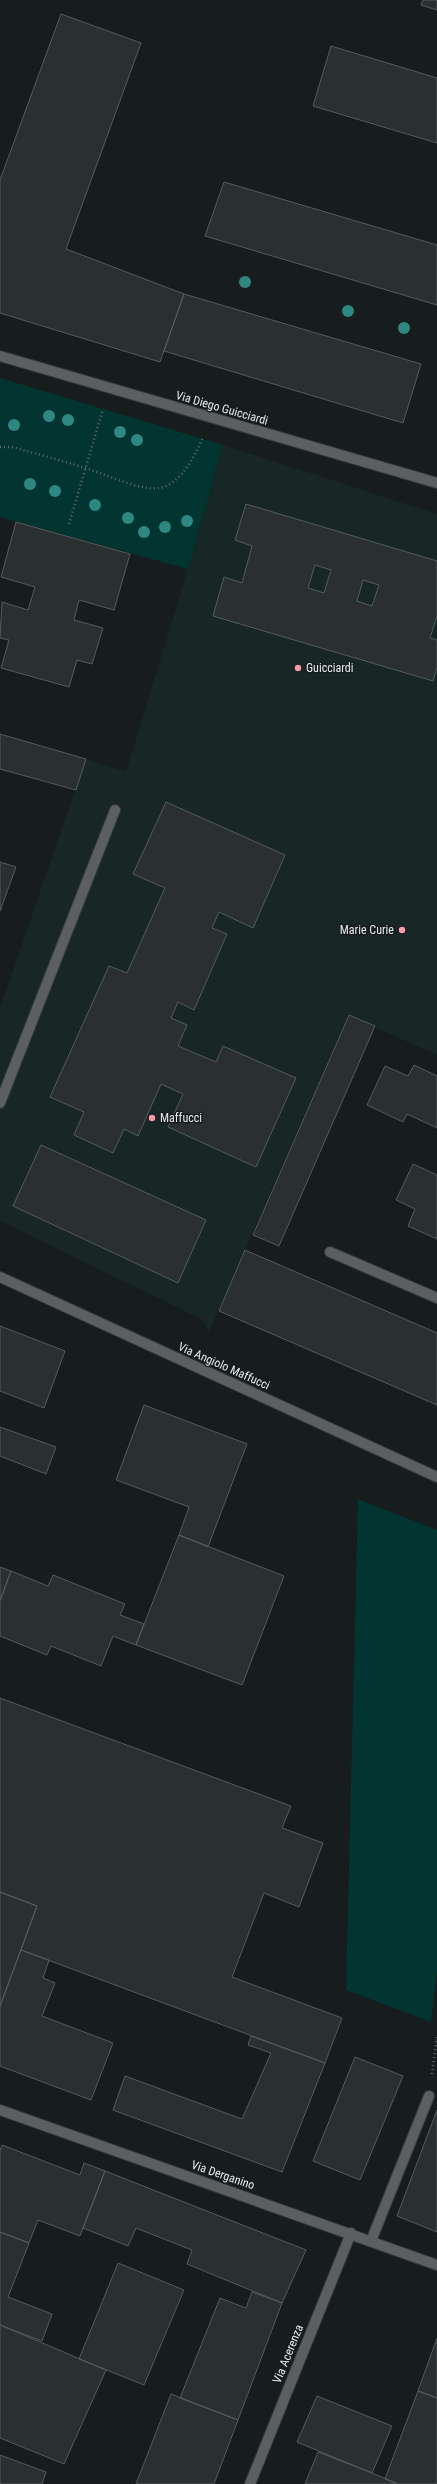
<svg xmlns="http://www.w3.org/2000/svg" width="437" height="2484" font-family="'Roboto Condensed',sans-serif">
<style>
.built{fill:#182726}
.green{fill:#023532}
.building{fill:#29302f;stroke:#555d5c;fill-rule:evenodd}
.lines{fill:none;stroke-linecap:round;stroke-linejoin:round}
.service-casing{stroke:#333a39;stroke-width:12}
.minor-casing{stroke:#333a39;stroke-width:12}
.path{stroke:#646a6a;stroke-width:2.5;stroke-dasharray:1 3;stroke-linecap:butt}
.service{stroke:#5b5f5f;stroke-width:10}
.minor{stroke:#5b5f5f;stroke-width:10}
.tree{fill:#2f8782}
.poi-dot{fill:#f39aa8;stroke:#161d1c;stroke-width:1.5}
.labels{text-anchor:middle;stroke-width:3;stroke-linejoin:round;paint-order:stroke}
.street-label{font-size:12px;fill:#e5eaea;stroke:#161d1c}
.poi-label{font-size:12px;fill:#e5eaea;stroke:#161d1c;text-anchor:start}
</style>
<rect width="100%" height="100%" fill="#161d1c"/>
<path class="built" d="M223,445L437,514V1055L348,1015L209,1332L203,1320L0,1221V1008L86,759L126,772L188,569Z"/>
<path class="green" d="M0,378L223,445L188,569L0,517Z
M358,1499L437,1530V1970L431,2022L346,1990Z"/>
<path class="building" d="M423,0H437V10L421,5Z
M61,14L141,43L66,249L184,294L160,362L0,313V180Z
M331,46L437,78V143L313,106Z
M224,182L437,245V305L205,236Z
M184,294L421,364L403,423L164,351Z
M246,504L437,561V616L430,638L437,640V667L433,681L213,616L224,577L242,583L252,546L235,540ZM315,565L331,570L324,593L308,588ZM363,580L379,585L372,606L357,601Z
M16,522L130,554L114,610L79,600L74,620L103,628L92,664L77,660L69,687L1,668L9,640L0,638L2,602L28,610L35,587L1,577Z
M0,734L86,759L76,790L0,769Z
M166,802L285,855L253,928L219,912L212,928L227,934L194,1010L178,1002L171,1018L187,1025L178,1046L216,1062L223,1046L296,1078L256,1167L168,1127L183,1094L161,1084L138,1136L124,1129L113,1153L74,1135L84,1112L50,1097L109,966L127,973L165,888L133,874Z
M0,862L16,867L0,911Z
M349,1015L375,1026L279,1246L253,1235Z
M414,1065L437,1076V1128L407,1114L403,1122L367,1105L385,1066L408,1076Z
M41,1145L206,1220L178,1283L13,1206Z
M413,1164L437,1175V1239L408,1226L415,1209L396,1200Z
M245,1250L437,1333V1405L219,1311Z
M0,1326L65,1351L44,1408L0,1391Z
M144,1405L247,1444L208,1547L179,1535L189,1507L116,1480Z
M0,1427L56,1447L46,1474L0,1456Z
M179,1535L284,1576L242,1685L136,1645Z
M0,1567L11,1571L0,1601Z
M11,1571L48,1586L53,1575L125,1604L120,1615L144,1624L136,1645L113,1636L101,1666L51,1646L47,1655L0,1636V1601Z
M0,1698L291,1806L282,1828L323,1843L299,1907L264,1893L232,1977L342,2018L325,2063L21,1950L37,1906L0,1892Z
M0,1892L37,1906L0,2006Z
M21,1950L49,1960L43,1978L55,1983L42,2016L113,2043L91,2100L0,2066V2006Z
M251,2036L325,2063L282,2172L113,2110L125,2076L242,2119L271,2053L248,2045Z
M355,2057L403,2076L360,2180L313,2161Z
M437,2110V2232L397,2216Z
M2,2145L80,2175L84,2163L105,2171L80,2236L38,2220L29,2243L0,2232V2151Z
M105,2171L306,2250L282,2303L187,2264L192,2250L136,2228L128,2246L83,2228Z
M0,2232L29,2243L8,2297L52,2314L42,2341L0,2325Z
M118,2263L184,2290L144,2385L79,2359Z
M252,2292L282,2303L238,2420L180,2398L220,2298L246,2308Z
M0,2325L106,2370L64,2464L0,2438Z
M437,2338V2398L418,2391Z
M418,2391L437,2398V2484H398L385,2479Z
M171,2394L238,2420L214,2484H136Z
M317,2396L392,2426L372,2473L297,2442Z
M318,2452L372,2473L398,2484H305Z
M0,2455L46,2472L42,2484H0Z"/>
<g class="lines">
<defs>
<path id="service" d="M0,1103L115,810
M330,1252L437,1298
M371,2241L429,2096"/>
<path id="minor" d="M0,356L437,483
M0,1277L437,1477
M0,2110L437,2265
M250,2484L351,2233"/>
</defs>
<use href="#service" class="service-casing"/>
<use href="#minor" class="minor-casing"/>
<path class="path" d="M0,447H12C36,454 61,460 85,468C106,474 138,491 159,488C180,485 195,456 202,439
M69,524L103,409
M432,2074L437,2035"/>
<use href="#service" class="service"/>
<use href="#minor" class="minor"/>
</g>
<g class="tree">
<circle cx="245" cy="282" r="6"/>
<circle cx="348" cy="311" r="6"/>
<circle cx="404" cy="328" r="6"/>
<circle cx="49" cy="416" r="6"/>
<circle cx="68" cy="420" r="6"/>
<circle cx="14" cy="425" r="6"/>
<circle cx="120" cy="432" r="6"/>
<circle cx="137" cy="440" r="6"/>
<circle cx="30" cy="484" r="6"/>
<circle cx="55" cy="491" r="6"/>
<circle cx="95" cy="505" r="6"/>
<circle cx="128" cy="518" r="6"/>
<circle cx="187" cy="521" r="6"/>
<circle cx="165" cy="527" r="6"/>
<circle cx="144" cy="532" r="6"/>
</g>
<g class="poi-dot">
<circle cx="298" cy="668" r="4"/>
<circle cx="402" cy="930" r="4"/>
<circle cx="152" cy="1118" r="4"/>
</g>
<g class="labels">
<g class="street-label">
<text transform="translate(222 408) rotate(16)" y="4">Via Diego Guicciardi</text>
<text transform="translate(224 1366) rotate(24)" y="4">Via Angiolo Maffucci</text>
<text transform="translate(223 2175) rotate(19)" y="4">Via Derganino</text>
<text transform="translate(288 2354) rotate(-68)" y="4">Via Acerenza</text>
</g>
<g class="poi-label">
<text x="306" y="672">Guicciardi</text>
<text x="394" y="934" text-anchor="end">Marie Curie</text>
<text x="160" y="1122">Maffucci</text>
</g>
</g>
</svg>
